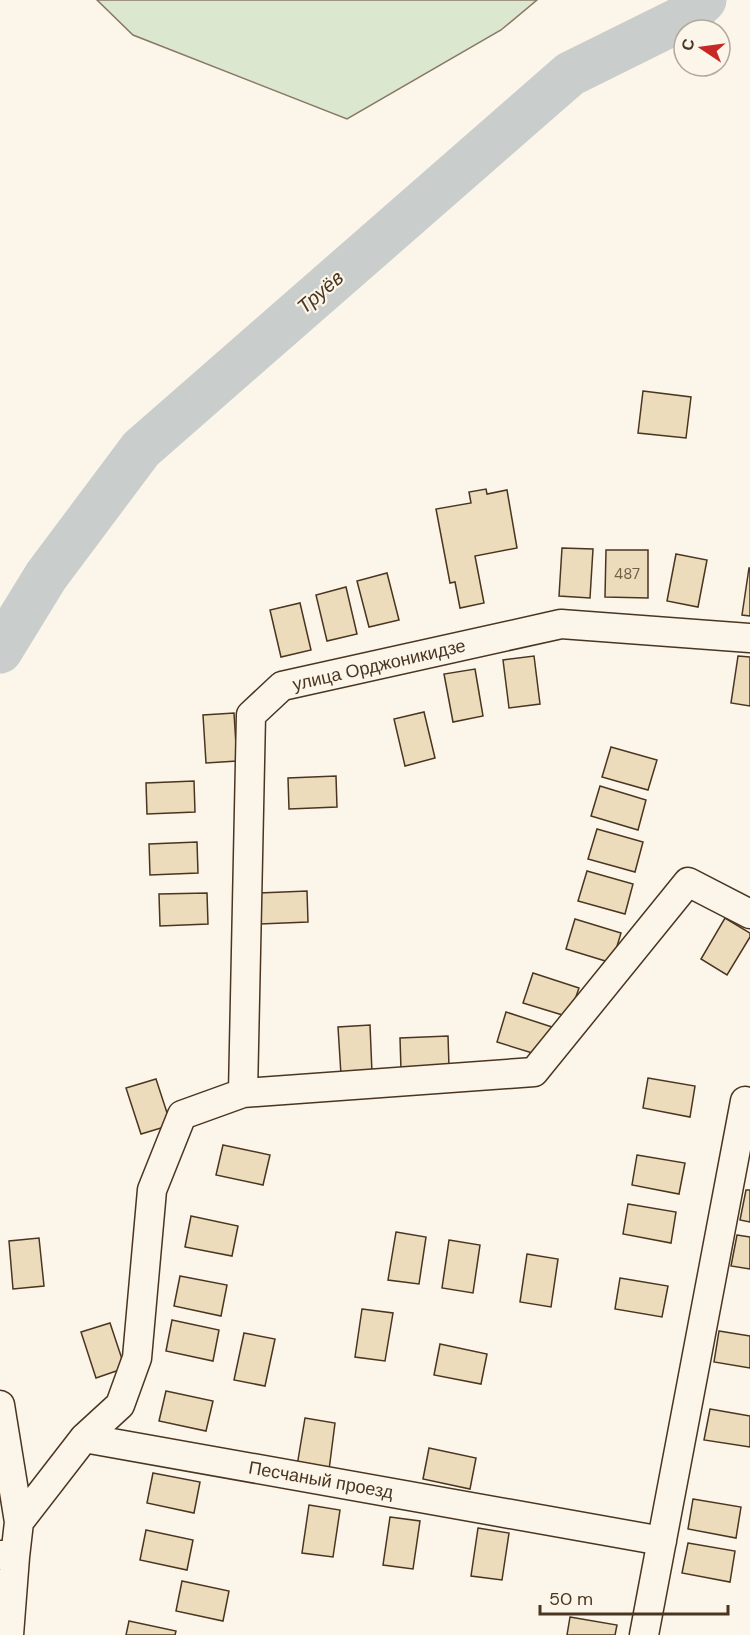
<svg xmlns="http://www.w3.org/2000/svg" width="750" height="1635" font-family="'DM Sans',sans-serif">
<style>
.green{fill:#dce7d0;stroke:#887966;stroke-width:1.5}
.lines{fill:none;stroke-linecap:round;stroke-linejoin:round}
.river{stroke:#c9cecd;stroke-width:45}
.building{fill:#ecdcbc;stroke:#4a3520;stroke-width:1.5}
.minor-casing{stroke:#4a3520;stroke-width:31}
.minor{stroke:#fbf6e9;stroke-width:28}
.labels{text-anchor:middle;stroke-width:4.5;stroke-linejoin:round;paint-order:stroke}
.number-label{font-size:15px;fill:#725f47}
.street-label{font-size:18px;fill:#4a3520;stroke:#fbf6e9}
.water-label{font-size:20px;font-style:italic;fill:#4a3520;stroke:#fbf6e9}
</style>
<rect width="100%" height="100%" fill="#fbf6e9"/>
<path class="green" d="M97,0H537L501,30L347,119L133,35Z"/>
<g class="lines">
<path class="river" d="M0,651L46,576L141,449L570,74L687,16L704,0"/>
</g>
<path class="building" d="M643,391L691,397L686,438L638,433Z
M486,489L487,494L507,490L517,548L475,556L484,603L460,608L455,582L450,583L436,509L471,503L469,492Z
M562,548L593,549L590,598L559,596Z
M606,550H648V598L605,597Z
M676,554L707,560L698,607L667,601Z
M749,568H750V616L742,615Z
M387,573L399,620L369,627L357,581Z
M346,587L357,634L327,641L316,595Z
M300,603L311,650L281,657L270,610Z
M534,656L540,704L509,708L503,660Z
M738,656L750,657V706L731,703Z
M475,669L483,716L453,722L444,674Z
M424,712L435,758L405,766L394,719Z
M234,713L237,761L206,763L203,715Z
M611,747L657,760L648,790L602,777Z
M336,776L337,807L289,809L288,778Z
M194,781L195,812L147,814L146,783Z
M600,786L646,800L638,830L591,816Z
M597,829L643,842L635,872L588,859Z
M197,842L198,873L150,875L149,844Z
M587,871L633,884L625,914L578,901Z
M307,891L308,922L260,924L259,893Z
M207,893L208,924L160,926L159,894Z
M725,918L750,933V937L727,975L701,959Z
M575,919L621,933L612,963L566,949Z
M533,973L579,988L569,1017L523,1003Z
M506,1012L552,1027L542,1056L497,1042Z
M370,1025L372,1073L341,1075L338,1027Z
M448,1036L449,1067L401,1070L400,1038Z
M648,1078L695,1086L690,1117L643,1108Z
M156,1079L171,1125L141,1134L126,1088Z
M223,1145L270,1155L263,1185L216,1175Z
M637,1155L685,1163L679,1194L632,1185Z
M746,1190H750V1222L740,1220Z
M628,1204L676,1212L671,1243L623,1234Z
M191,1216L238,1226L232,1256L185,1247Z
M396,1232L426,1237L419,1284L388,1280Z
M737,1235L750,1237V1269L731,1266Z
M39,1238L44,1286L13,1289L9,1241Z
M449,1240L480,1245L473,1293L442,1288Z
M527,1254L558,1259L551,1307L520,1302Z
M180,1276L227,1285L221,1316L174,1306Z
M620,1278L668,1286L662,1317L615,1309Z
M362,1309L393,1313L385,1361L355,1357Z
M172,1320L219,1330L213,1361L166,1351Z
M110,1323L125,1368L96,1378L81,1332Z
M719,1331L750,1336V1368L714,1362Z
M244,1333L275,1339L265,1386L234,1380Z
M440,1344L487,1354L481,1384L434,1375Z
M166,1391L213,1401L206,1431L159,1421Z
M710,1409L750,1416V1447L704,1440Z
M305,1418L335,1423L329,1470L297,1466Z
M429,1448L476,1458L470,1489L423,1479Z
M153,1473L200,1482L194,1513L147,1503Z
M693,1499L741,1507L736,1538L688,1529Z
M309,1505L340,1510L333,1557L302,1553Z
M390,1517L420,1521L413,1569L383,1565Z
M478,1528L509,1533L502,1580L471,1576Z
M146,1530L193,1540L187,1570L140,1560Z
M688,1543L735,1551L730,1582L682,1573Z
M182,1581L229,1591L223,1621L176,1611Z
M570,1617L617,1625L615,1635H567Z
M129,1621L176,1631L175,1635H126Z"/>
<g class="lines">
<defs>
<path id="minor" d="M243,1093L251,715L282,686L561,624L750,638
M0,1405L19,1522L15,1557
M84,1438L120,1405L137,1358L152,1190L182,1115L243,1093L534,1072L688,882L750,914
M19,1522L84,1438L662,1541
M0,1555L15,1557L9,1635
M644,1635L745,1101"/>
</defs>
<use href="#minor" class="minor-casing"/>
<use href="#minor" class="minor"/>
</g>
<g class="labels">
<g class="number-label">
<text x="627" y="579">487</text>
</g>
<g class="street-label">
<text transform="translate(379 665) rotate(-13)" y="6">улица Орджоникидзе</text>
<text transform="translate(321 1480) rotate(10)" y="6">Песчаный проезд</text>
</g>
<g class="water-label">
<text transform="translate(320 292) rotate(-41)" y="7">Труёв</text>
</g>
</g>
<g transform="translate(702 48) rotate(283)"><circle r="28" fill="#fbf6e9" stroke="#b4a999" stroke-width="1.5"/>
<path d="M0-4.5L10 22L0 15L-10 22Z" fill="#c62828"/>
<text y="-9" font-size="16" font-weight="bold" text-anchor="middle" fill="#4a3520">С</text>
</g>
<path d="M540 1605v9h188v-9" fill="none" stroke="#4a3520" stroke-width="3"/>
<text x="549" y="1605" font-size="18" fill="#4a3520" stroke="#fbf6e9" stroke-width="4.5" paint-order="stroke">50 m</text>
</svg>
